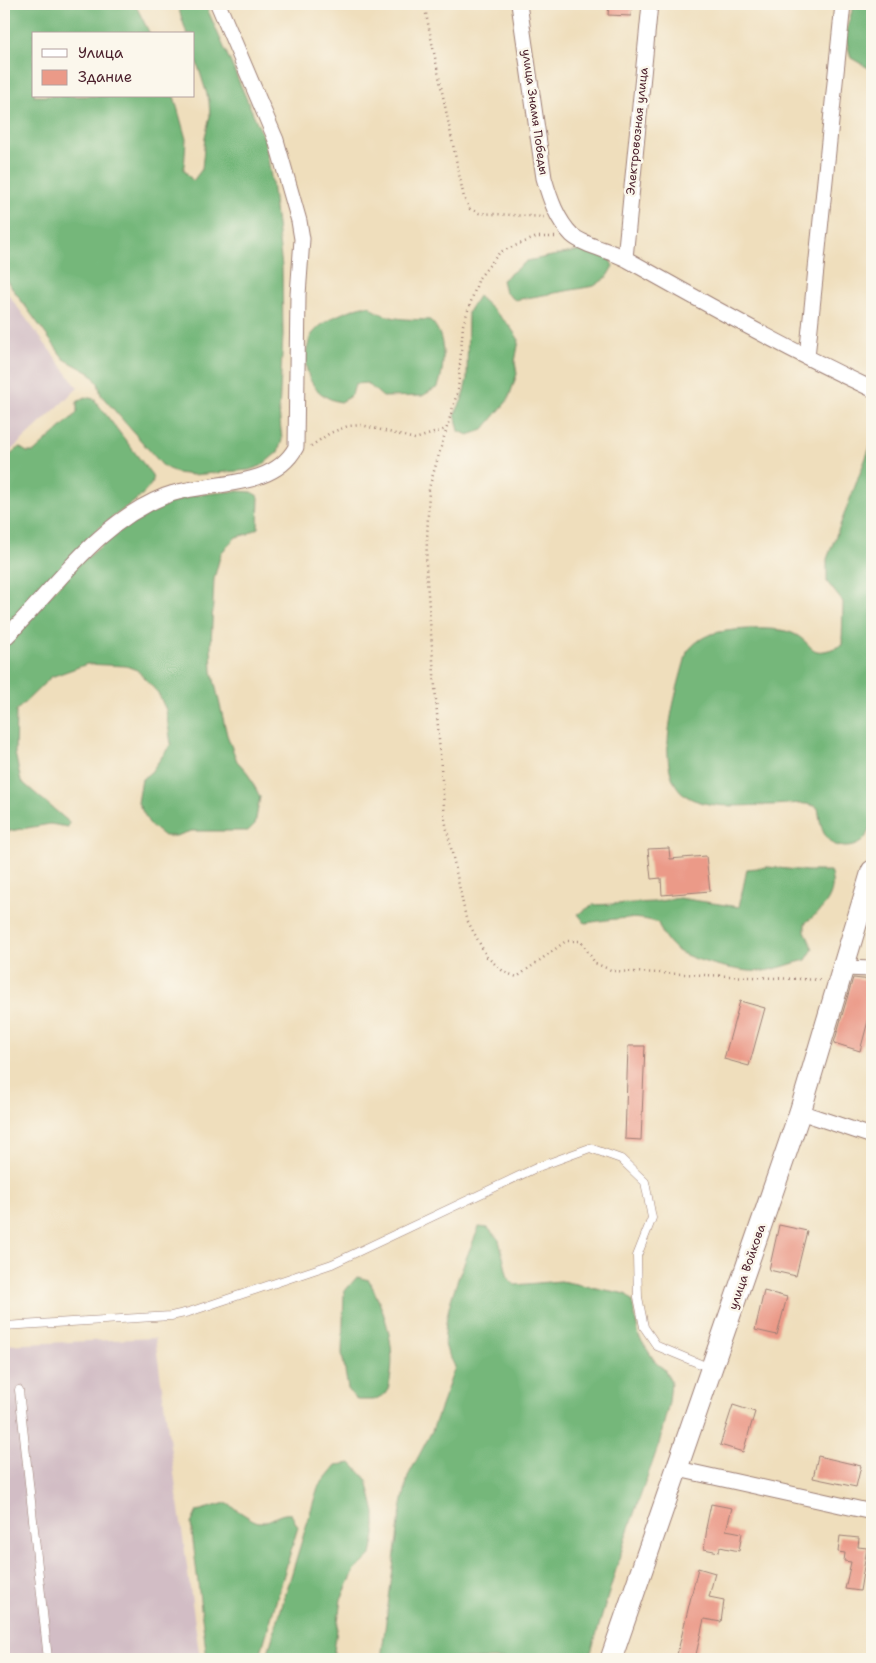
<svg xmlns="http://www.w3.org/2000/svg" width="876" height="1663" font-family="'Shantell Sans',sans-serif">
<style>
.industrial{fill:#d2bdc5}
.forest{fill:#74b77a;stroke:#5f6b52}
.building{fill:#eb9a88}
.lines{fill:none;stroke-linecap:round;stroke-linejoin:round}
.lane-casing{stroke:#9c7e74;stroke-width:9}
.street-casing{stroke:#9c7e74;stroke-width:17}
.secondary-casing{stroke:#9c7e74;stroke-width:23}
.path{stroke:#9c7e74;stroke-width:2.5;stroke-dasharray:1 4;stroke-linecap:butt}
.lane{stroke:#fff;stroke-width:8}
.street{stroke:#fff;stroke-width:15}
.secondary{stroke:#fff;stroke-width:21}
.labels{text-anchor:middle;stroke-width:5;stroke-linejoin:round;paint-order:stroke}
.street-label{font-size:12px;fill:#4a1f2b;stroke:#fbf7ec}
</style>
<rect width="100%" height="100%" fill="#fbf7ec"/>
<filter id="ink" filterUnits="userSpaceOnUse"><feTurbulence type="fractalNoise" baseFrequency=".02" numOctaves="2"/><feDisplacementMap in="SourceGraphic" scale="10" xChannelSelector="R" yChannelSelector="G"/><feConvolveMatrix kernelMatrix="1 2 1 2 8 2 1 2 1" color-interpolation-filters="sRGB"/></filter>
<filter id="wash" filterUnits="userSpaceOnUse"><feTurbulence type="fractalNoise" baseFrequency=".0096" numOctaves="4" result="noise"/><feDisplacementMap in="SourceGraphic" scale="20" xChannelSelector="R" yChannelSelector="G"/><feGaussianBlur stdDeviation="1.12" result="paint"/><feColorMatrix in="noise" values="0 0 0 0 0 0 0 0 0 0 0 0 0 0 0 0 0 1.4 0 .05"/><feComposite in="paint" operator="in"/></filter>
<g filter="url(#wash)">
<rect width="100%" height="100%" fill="#efdebc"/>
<path class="industrial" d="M4,289L78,388L4,457Z
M155,1338L200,1659H4V1345Z"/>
<path class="forest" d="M4,4H135L150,34H34V96H174L186,139L184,170L193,181L202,169L205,137L210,116L209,101L194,53V34H187L177,4H205L265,141L272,183L282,267L283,335L279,411L282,440L278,452L261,466L249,470L193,475L177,473L163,466L101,395L98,383L90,373L64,359L4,277Z
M854,4H872V70L851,58L845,35Z
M582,250L608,256L613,266L606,278L594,286L515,300L505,292L502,280L527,261Z
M478,296L509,325L519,340L515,362L517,374L508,400L483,430L468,435L459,431L455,414L462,400L467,379L468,312Z
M362,306H370C384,321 411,319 430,320C447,335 445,367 438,387L422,396L383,397L367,383L355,384L352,395L341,402C314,398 300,371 308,346C309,341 310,336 314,332C326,318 345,312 362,306Z
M85,397L94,399L152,475L153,481C144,497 125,508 110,519C69,550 42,596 4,630V461L19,447L27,452H34L77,413V402Z
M872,442V819C871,825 868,833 865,838C856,850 835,850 827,838C820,829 820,818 818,808C805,800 786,805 770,805C747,805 716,809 694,800C645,781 678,688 687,652C694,643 703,636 715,633C731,629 776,626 792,633C816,643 806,661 842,645L843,602L827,582V559Z
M236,491L252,492L259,497L258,528L248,534L236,537L221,553L214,579L211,646L212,671L227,735L237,761L247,772L260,797L255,824L248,831H191L176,836H164L150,825L138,803L142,779L151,772L171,744L166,710L158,693L137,670L126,666L87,664L51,677L16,711L15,753L21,781L69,822L68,827L50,824L4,832V646L78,565L128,524L174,497Z
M768,867L807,871H830C838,895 824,909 805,923V931L813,949L806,960C792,963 778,969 764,971C745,974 694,961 678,951C668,944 662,934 658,923C635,914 609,920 585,923L578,914L593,905L654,902L679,898L739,907L747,869Z
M479,1227L488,1228L499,1240L508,1278L515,1285L561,1281L626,1294L632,1301L639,1337L656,1363L664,1369L671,1382L669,1402L659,1444L626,1536L589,1659H381L400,1515L408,1476L432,1431L455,1367C452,1359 445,1350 445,1342C443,1306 466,1260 479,1227Z
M357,1277L369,1280C387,1316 399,1353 387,1393L374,1400H357L348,1389L342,1353L344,1292Z
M351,1463L367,1480L375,1513V1535L371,1555L354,1572L341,1599L333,1659H266L318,1487L336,1465Z
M226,1503C234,1507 254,1523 260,1522C272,1522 279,1512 291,1514L298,1527L259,1659H207L191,1524L197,1511Z"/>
<g id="blocks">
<path class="building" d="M609,4H632L631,16L608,15Z
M669,848L670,859L706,856L710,891L662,895L661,878L651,879L648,849Z
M853,978L872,980V1006L860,1051L834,1043Z
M740,1001L765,1008L749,1066L724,1059Z
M628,1046H645L641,1140L625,1139Z
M779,1225L807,1231L796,1276L769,1270Z
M764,1291L787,1297L777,1335L755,1330Z
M733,1405L755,1412L743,1452L720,1445Z
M818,1456L861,1466L856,1487L813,1478Z
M711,1504L732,1508L726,1530L742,1533L739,1551L720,1547L719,1552L704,1549L707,1528H706Z
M840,1536L859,1538L858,1547L867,1548L860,1591L845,1589L851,1562L844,1561L845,1553L838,1552Z
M698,1568L715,1573L709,1597L724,1600L721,1622L704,1619L695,1659H676Z"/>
</g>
</g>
<g filter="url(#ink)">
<use href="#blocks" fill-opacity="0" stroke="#9c7e74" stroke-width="1"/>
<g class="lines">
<defs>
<path id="lane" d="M4,1326L171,1316L189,1312L332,1264L538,1167L590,1148L621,1159L645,1182L652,1218L637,1256L638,1297L644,1327L657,1346L710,1368
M19,1390L48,1659"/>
<path id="street" d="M519,4L544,178C550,199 557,220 572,235C584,246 613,251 628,260C708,305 789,350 872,389
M625,258L650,4
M807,357L843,4
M4,639C55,589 95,524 165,496C204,480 272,492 296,447L298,295L302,239L299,221L276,140L218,4
M844,968L872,969
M800,1112L872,1136
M678,1469L872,1512"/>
<path id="secondary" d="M611,1659L800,1112L872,871"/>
</defs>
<use href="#lane" class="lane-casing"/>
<use href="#street" class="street-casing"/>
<use href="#secondary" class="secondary-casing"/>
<path class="path" d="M424,4L464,198L470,209L479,213L544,217
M555,237H537L500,252L479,278L463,325L458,390L429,488L426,567L445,820L466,918L487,957L504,972L517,977L566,941H581L595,963L613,971L821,980
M311,446L330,433L348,426L362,425L415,439L446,429"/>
<use href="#lane" class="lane"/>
<use href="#street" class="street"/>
<use href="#secondary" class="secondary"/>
</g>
</g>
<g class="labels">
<g class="street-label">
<text transform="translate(535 112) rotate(82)" y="4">улица Знамя Победы</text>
<text transform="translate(637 131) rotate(-84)" y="4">Электровозная улица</text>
<text transform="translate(747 1267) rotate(-71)" y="4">улица Войкова</text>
</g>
</g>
<rect width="876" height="1663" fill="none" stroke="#fbf7ec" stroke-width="20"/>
<rect x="32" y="32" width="162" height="65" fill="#fbf7ec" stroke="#b4a19f"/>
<rect x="42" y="49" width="25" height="8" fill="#ffffff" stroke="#b4a19f"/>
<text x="78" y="58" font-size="15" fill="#4a1f2b">Улица</text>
<rect x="42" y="70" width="25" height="15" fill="#eb9a88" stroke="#b4a19f"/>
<text x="78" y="82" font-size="15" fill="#4a1f2b">Здание</text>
</svg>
